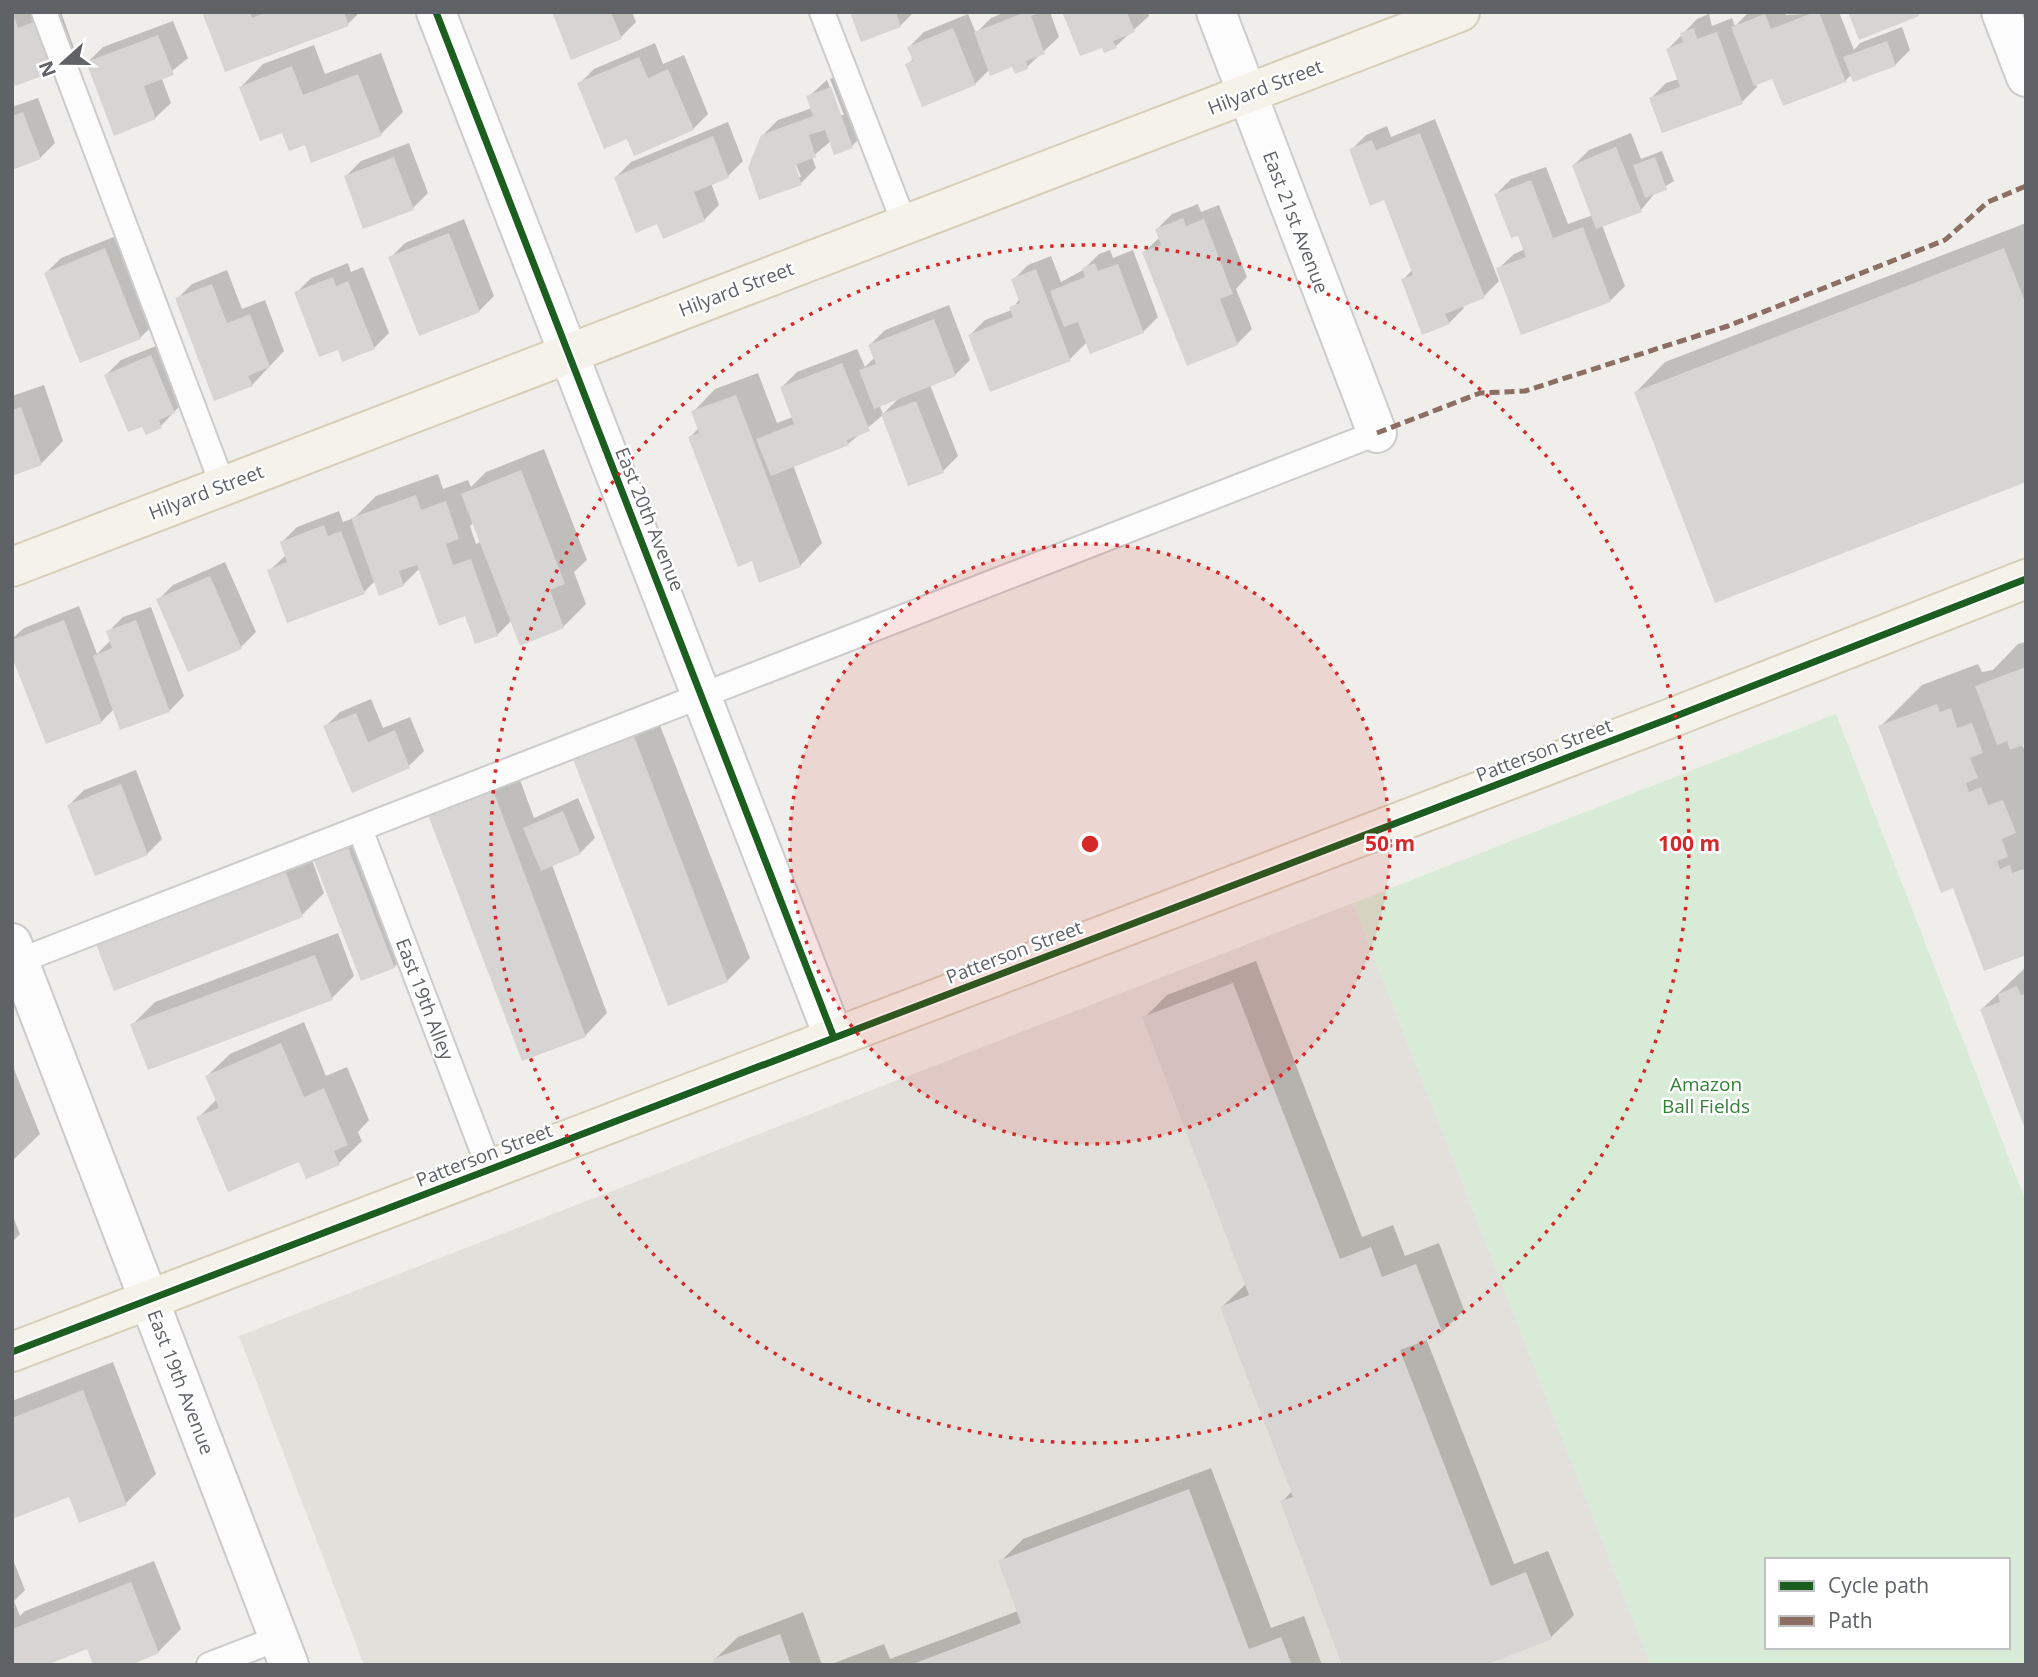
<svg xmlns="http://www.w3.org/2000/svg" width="2038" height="1677" font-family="'Open Sans',sans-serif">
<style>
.education{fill:#e2e0da}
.green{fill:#d8ebd6;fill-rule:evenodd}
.shadow{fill:#0003;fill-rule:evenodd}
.building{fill:#d6d5d3}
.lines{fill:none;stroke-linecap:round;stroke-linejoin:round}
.lane-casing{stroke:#cbcccc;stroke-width:28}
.street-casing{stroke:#cbcccc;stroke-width:42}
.secondary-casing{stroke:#cacacb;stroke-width:42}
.primary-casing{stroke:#d7ceb8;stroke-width:42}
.lane{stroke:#fdfcfc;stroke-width:24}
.street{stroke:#fdfcfc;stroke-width:38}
.secondary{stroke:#fdfcfc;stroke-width:38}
.primary{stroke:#f4f2e9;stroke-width:38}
.quiet{stroke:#8d6e63;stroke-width:5;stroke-dasharray:10 5;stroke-linecap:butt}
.cycleway-casing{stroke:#fff;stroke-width:11}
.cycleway{stroke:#1b5e20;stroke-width:7}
.ring{fill:none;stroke:#d62828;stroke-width:3.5;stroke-dasharray:3.5 7}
.labels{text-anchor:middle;stroke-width:5;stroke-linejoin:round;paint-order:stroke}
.street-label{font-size:19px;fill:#5f6368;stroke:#fff}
.park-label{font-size:19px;fill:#348238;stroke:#fff}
.centre{fill:#d62828;stroke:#fff;stroke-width:3.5}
.ring-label{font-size:21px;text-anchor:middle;font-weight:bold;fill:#d62828;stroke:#fff;stroke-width:5;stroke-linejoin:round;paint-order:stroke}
</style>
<rect width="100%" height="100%" fill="#efeeea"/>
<path class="education" d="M1353,903L1651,1665H364L239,1336Z"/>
<path class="green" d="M1836,714L2026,1202V1665H1651L1353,903ZM1767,1560H2008V1647H1767Z"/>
<path class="shadow" d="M12,12H61L74,48L52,71L12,73Z
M204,12H360L348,24L226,70Z
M554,12H632L636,22L621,37L572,57Z
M852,12H914L900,26Z
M1005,12H1050L1059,37L1027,67L1013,65L989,70L975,84L907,65L914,58L909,47L924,32L968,14L976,33L991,18Z
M1064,12H1148L1149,16L1116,46H1103Z
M1749,12H1785L1786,15L1839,12L1854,50L1860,43L1902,27L1910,50L1895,65L1852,74L1845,81L1773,77L1756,83L1757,87L1742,102L1663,131L1651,98L1666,83L1679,79L1668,49L1697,19L1709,14L1712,26L1732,18L1735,26Z
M173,21L188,58L162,79L171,103L155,118L88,62L103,47Z
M655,43L663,64L684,55L708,114L693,129L628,137L579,84L594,69Z
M314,45L325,74L381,53L403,112L381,134L283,130L241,87L263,64Z
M846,73L867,131L852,146L835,153L831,141L812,157L816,168L801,183L762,136L778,120L812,108L808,97L827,80L840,115H844L830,79ZM793,157L801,177H797Z
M38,98L55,143L40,158L12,168V107Z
M1435,119L1499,281L1484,296L1462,305L1464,308L1449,323L1403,280L1413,269L1385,198L1351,150L1366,135L1387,126L1391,137Z
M728,122L743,161L728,176L711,183L719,205L704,220L658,222L616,177L631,162Z
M1631,133L1641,159L1662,151L1674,181L1655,193L1641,210L1602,225L1625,286L1610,301L1498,269L1514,254L1525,249L1496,194L1511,179L1546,167L1568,224L1593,215L1574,165L1589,150Z
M409,143L428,193L413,208L346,176L361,161Z
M1198,204L1201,212L1219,205L1247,277L1236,289L1252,329L1237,344L1144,252L1160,237L1157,229L1172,214Z
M464,219L494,296L479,311L390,258L405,243Z
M2026,223V480L1636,392L1665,362Z
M121,234L155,323L140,338L46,273L61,258Z
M1110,250L1113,258L1133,250L1158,317L1143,332L1087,342L1070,359L991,389L970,335L985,320L1012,310L1020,298L1013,280L1028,265L1051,256L1061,282L1083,270L1099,254Z
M348,263L351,272L363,267L389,333L374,348L296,293L311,278Z
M227,270L242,309L265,300L284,351L252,385L177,299L192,284Z
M949,305L970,360L955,375L930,385L958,456L943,471L883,415L848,444L793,465L822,543L800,566L753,559L690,437L699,428L693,412L715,389L758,373L777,423L793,417L782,387L797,372L857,349L865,367L875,357L870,345L885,330ZM901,396L883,414L879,404Z
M166,342L189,396L161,426L106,375L121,360Z
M44,385L63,441L41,464L12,474V396Z
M544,449L587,560L574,572L586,604L563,627L512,620L497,635L466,614L420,568L403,585L375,581L364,592L269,571L286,555L282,542L297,527L339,511L343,522L354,518L376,496L438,474L443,489L468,480L471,487L486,472ZM474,522L482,541L476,544L470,526Z
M225,562L256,632L241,647L158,600L173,585Z
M79,606L97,654L111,640L108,632L123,617L151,607L184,696L169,711L114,709L101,722L12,652V639L24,628Z
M2026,642V742L2022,744L2026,754V954L1954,886L1880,727L1922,685L1978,664L1982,672L1993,670L2018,644Z
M371,699L383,728L410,717L424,751L409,766L352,790L325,727L340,712Z
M656,715L750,958L727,981L575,760L598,737Z
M516,769L534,818L578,798L595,838L580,853L552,865L607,1013L585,1036L430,815Z
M136,770L162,839L147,854L69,805L84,790Z
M362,831L409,952L394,967L315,859Z
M308,849L324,893L302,915L115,989Z
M338,933L354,976L332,998L132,1025L155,1002Z
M1256,961L1362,1237L1393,1225L1405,1256L1439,1243L1464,1310L1442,1332L1426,1338L1514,1564L1548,1551L1574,1615L1551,1637L1282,1502L1292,1491L1222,1307L1246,1284L1144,1018L1167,995Z
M2026,967V1125L1982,1009Z
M304,1022L326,1076L347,1067L369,1120L358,1132L362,1141L339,1163L307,1177L299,1159L198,1118L217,1099L207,1076L230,1054Z
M12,1064L40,1134L12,1161Z
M12,1214L20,1234L12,1242Z
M113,1362L156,1474L126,1503L70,1495L12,1517V1401Z
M1211,1468L1271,1628L1304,1616L1322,1665H829L884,1644L890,1659L1018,1611L1000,1562L1023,1539Z
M12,1557L25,1590L14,1601L20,1616L25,1611L154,1561L181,1629L158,1652L88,1647L12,1665Z
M803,1612L822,1665H717L715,1659L738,1637Z"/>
<path class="building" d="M202,12H250L252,18L267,12H344L349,26L225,72Z
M552,12H611L622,39L571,60Z
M850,12H896L901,27L861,42Z
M1026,12H1041L1031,16L1045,54L1026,61L1028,69L1015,74L1012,67L990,76L974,32Z
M1062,12H1127L1135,32L1113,41L1117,48L1104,53L1102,48L1080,56Z
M1815,12H1819L1846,82L1783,106L1772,79L1754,86L1731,27L1765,14L1771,29Z
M1848,12H1918L1919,16L1859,40Z
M13,13L18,28L34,22L53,72L15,86L12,78Z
M953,28L976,85L922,107L905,64L913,61L907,47Z
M1694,28L1697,39L1717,32L1743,104L1662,133L1649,98L1680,87L1666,49L1683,42L1680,33Z
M158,35L174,75L144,86L156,119L114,136L86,62Z
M1887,41L1896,66L1853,82L1843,57Z
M639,57L648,78L668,69L694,130L634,156L627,139L604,149L577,83Z
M292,66L303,95L358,74L382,136L311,163L305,145L289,151L282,133L260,141L239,87Z
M831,87L853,148L834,155L825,130L809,135L816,157L795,165L802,185L759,200L748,168L761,135L813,116L806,96Z
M23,112L41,159L12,170V116Z
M1420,133L1485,298L1445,314L1450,324L1422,335L1401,279L1413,275L1384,200L1370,206L1349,149L1372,140L1376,150Z
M713,136L729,178L694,192L705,221L663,239L657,224L636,233L614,177Z
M1616,147L1642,212L1596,229L1572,165Z
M394,157L414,210L363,229L344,176Z
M1655,157L1667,190L1645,198L1633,165Z
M1531,180L1553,238L1583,227L1611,302L1521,335L1496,268L1526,257L1518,236L1511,238L1494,194Z
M1183,218L1186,226L1204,219L1233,294L1220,299L1238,345L1187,366L1142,252L1161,245L1155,229Z
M449,233L480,312L419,336L388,257Z
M105,248L141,339L80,363L44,273Z
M2004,248L2026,304V482L1715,603L1634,392Z
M1095,263L1098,271L1118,264L1144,333L1090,354L1078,322L1064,327L1050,291L1085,277L1082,268Z
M1036,269L1071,361L990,392L968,335L1013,317L1009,307L1020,303L1011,279Z
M333,277L336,286L348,281L375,349L342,362L338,350L319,357L294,292Z
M212,284L227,323L250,314L270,367L248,376L253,386L214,401L175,298Z
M934,319L956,376L874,409L859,370L876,364L868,345Z
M151,355L175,413L159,420L162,428L146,435L142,427L128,432L104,375Z
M842,363L870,431L847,440L849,445L771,476L756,439L794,424L780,387Z
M736,395L801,567L759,583L752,561L738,567L688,437L699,433L691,411Z
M916,401L944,473L908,486L881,414Z
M21,407L42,465L12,476V410Z
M521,470L565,584L550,590L564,628L520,646L461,494Z
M416,495L421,510L446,501L459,539L446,544L453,565L471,559L498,636L475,644L465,616L439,626L417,565L399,571L404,586L379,596L351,518Z
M324,525L328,536L341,531L365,594L287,623L267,570L287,562L280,542Z
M210,576L242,649L188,672L156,599Z
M64,620L102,723L46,744L12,657V640Z
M136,620L170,712L120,730L93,656L112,648L106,631Z
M2026,667V744L2010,750L2007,741L1997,745L1975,686Z
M1937,704L1940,712L1951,708L1957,728L1972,723L1983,753L1970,758L1978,778L1966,783L1969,792L1981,787L1988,805L2003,800L2016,833L2002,839L2008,857L1997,861L2000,869L2010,865L2012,873L2023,869L2026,876V955L1984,971L1953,888L1941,893L1878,726Z
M356,713L368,742L395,730L410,768L352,793L323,726Z
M634,736L728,982L668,1006L573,759Z
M121,784L148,855L95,876L67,805Z
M493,790L586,1037L522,1061L428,815Z
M563,811L581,854L541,871L523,828Z
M347,845L395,968L361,981L313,858Z
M285,870L303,917L114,991L96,944Z
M315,955L333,1000L148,1070L130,1024Z
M1233,983L1340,1259L1371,1247L1382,1277L1416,1264L1443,1334L1400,1350L1491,1586L1526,1572L1552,1639L1486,1665H1342L1280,1501L1293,1497L1220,1307L1249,1295L1142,1017Z
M2017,986L2021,995L2026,994L2025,1129L1980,1009L2000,1002L1998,994Z
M281,1043L304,1097L324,1088L348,1145L334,1151L340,1165L306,1179L299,1162L228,1192L196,1117L219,1108L205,1076Z
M83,1390L127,1505L79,1523L69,1497L12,1519V1418Z
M1189,1489L1249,1649L1281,1637L1292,1665H910L1021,1623L998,1561Z
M131,1582L159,1653L131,1665H93L87,1649L47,1665H12V1629Z
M780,1634L791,1665H715L713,1659Z"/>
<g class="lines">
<defs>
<path id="lane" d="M44,12L223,486
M822,12L905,225
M360,829L490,1170
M19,961L1377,433
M209,1665L279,1638"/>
<path id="street" d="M436,12L834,1038
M1216,12L1377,433
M2001,12L2026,77"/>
<path id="secondary" d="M12,943L289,1665"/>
<path id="primary" d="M12,567L1460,12
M12,1352L1671,718L2026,579"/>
</defs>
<use href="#lane" class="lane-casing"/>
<use href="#street" class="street-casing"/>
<use href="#secondary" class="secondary-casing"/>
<use href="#primary" class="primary-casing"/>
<use href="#lane" class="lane"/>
<use href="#street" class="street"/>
<use href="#secondary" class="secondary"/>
<use href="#primary" class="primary"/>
<path class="quiet" d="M1377,433L1480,393L1525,391L1728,326L1945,240L1988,202L2026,186"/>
<defs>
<path id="cycleway" d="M436,12L834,1038
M12,1352L1671,718L2026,579"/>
</defs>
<use href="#cycleway" class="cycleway-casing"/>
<use href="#cycleway" class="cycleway"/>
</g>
<circle cx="1090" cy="844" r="300" fill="#d62828" fill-opacity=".12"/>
<g class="ring">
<circle cx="1090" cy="844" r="300"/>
<circle cx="1090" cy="844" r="599"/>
</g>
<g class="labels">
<g class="street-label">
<text transform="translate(1265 87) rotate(-21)" y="7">Hilyard Street</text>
<text transform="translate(1296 222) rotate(69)" y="7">East 21st Avenue</text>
<text transform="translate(736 289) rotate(-21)" y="7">Hilyard Street</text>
<text transform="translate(206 492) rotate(-21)" y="7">Hilyard Street</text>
<text transform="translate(650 519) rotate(68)" y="7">East 20th Avenue</text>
<text transform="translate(1544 750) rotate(-21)" y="7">Patterson Street</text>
<text transform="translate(1014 952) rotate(-21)" y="7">Patterson Street</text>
<text transform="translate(425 999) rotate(69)" y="7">East 19th Alley</text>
<text transform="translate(484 1155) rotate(-21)" y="7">Patterson Street</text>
<text transform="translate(181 1382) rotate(69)" y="7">East 19th Avenue</text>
</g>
<g class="park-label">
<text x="1706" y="1091">Amazon<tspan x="1706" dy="22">Ball Fields</tspan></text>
</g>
</g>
<circle cx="1090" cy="844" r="10" class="centre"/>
<g class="ring-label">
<text x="1390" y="851">50 m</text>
<text x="1689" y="851">100 m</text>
</g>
<rect width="2038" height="1677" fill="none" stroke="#5f6368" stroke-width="28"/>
<rect x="1765" y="1558" width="245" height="91" fill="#ffffff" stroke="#bfc1c3" stroke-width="2"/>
<rect x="1779" y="1581" width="35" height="10" fill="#1b5e20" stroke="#bfc1c3" stroke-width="2"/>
<text x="1828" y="1593" font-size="21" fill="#5f6368">Cycle path</text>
<rect x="1779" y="1616" width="35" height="10" fill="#8d6e63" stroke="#bfc1c3" stroke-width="2"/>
<text x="1828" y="1628" font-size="21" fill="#5f6368">Path</text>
<g transform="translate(63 63) rotate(249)" stroke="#ffffff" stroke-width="5" paint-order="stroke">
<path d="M0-5L12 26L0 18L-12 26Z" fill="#5f6368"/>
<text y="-10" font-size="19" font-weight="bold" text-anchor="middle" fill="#5f6368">N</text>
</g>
</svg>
